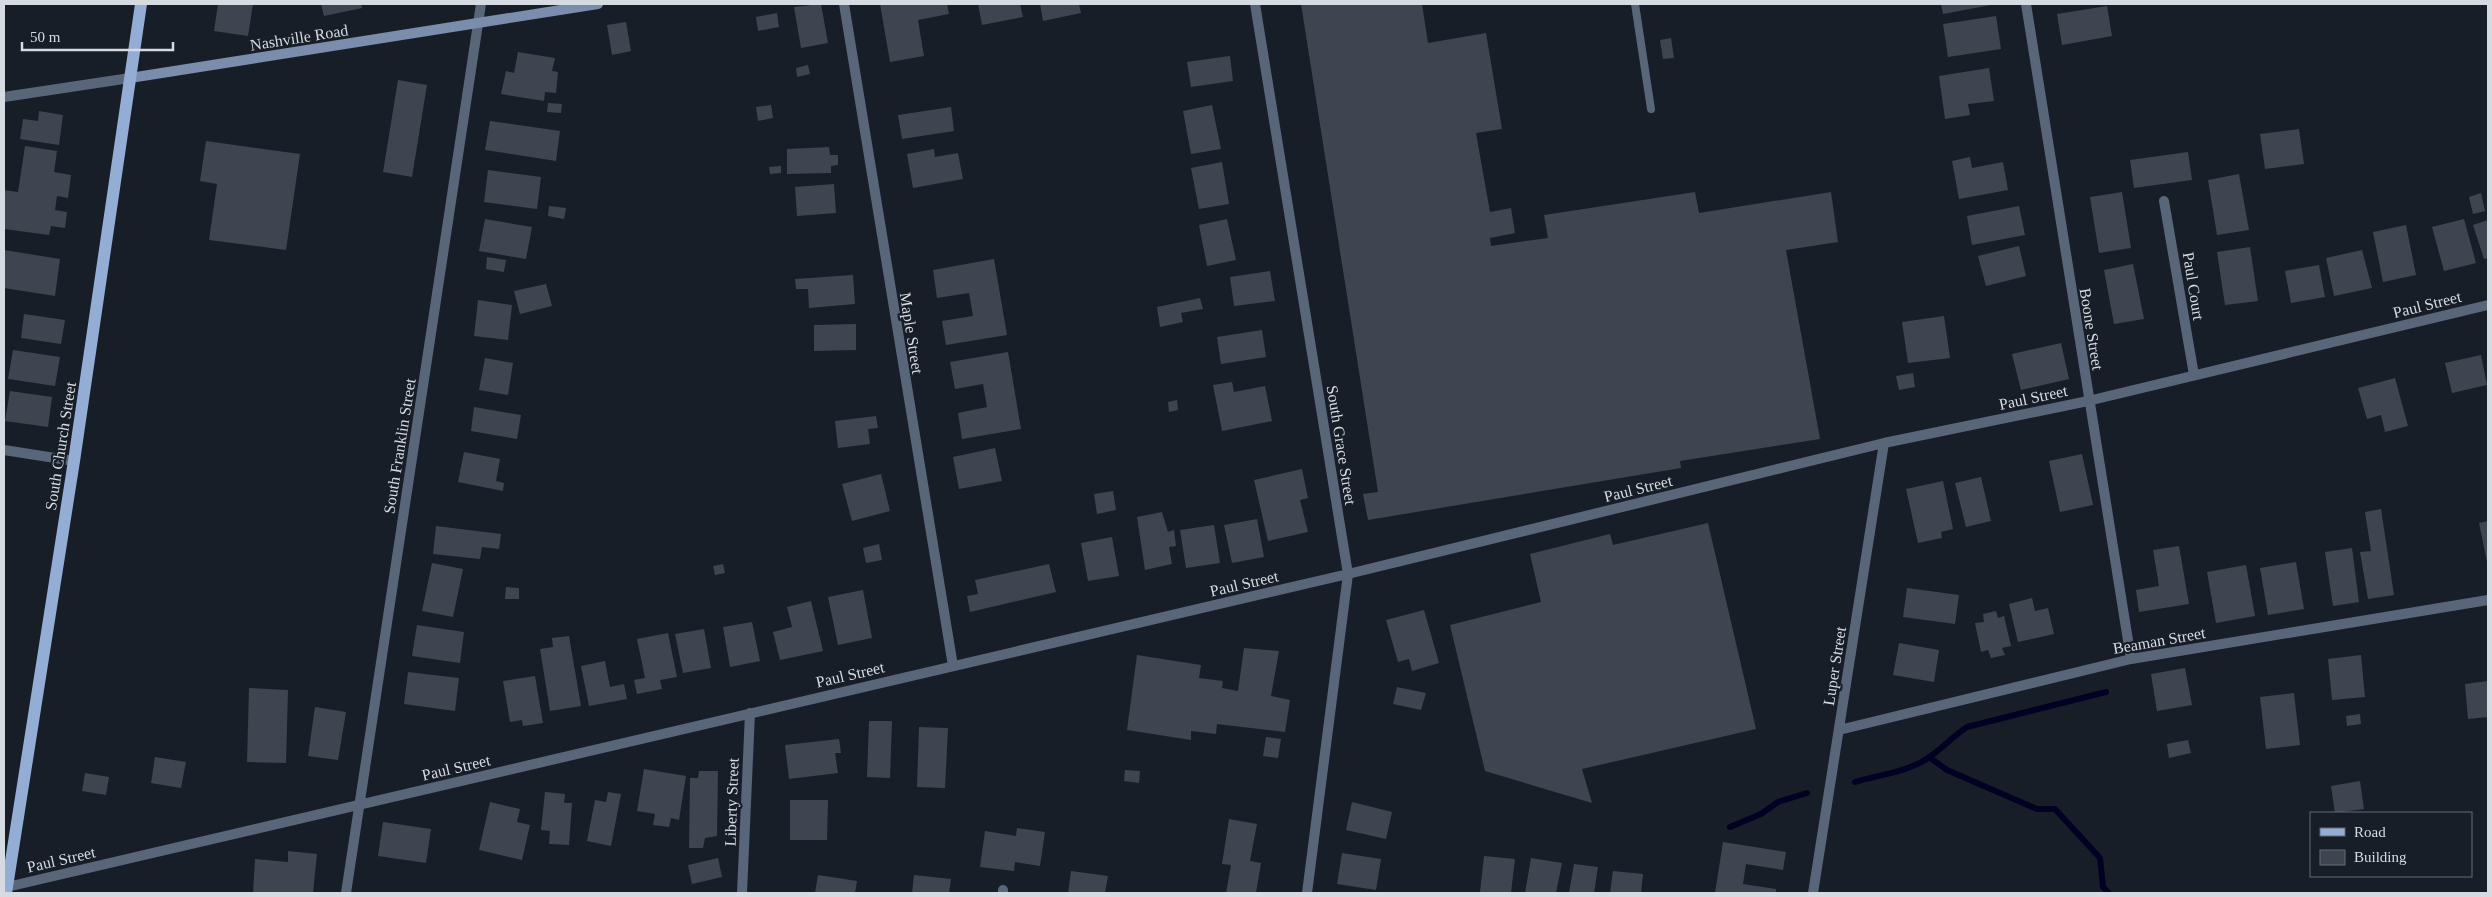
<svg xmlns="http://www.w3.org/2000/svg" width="2492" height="897" font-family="Georgia,serif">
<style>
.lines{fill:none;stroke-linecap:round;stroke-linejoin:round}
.stream{stroke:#000223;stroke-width:6}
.building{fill:#3e4550}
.service{stroke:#596578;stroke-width:8}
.minor{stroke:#596578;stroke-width:10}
.secondary{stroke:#7a8dac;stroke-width:10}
.primary{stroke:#94add5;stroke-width:12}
.labels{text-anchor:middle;stroke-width:4.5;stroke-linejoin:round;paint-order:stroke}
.street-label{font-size:16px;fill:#d6dbe1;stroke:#181e28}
</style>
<rect width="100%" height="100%" fill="#181e28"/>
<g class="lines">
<path class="stream" d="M1929,757L1947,770L2037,809H2055L2100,858L2103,887L2109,893
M1855,782C1878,775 1908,772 1928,758C1942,749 1953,736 1967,727L2106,692
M1730,827L1761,814L1778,802L1807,793"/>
</g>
<path class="building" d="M218,4H253L248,36L214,31Z
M321,4H361L362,8L324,16Z
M821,4L828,43L801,48L794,7Z
M880,4H947L949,14L918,20L924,56L890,62Z
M978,4H1020L1023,17L982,25Z
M1040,4H1079L1081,13L1043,21Z
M1301,4H1422L1428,43L1486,33L1502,129L1476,133L1490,212L1511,208L1515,233L1490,238L1491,246L1548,238L1544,215L1695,192L1699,213L1831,192L1838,242L1786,250L1820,439L1680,461L1681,468L1368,520L1363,494L1378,492Z
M1941,4H1991V5L1943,14Z
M2107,6L2112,36L2062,45L2057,14Z
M777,13L779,27L758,31L756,17Z
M1996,16L2001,49L1948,57L1943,24Z
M626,22L631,51L612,55L607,25Z
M1671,38L1674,58L1663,59L1660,40Z
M518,52L555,58L552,71L558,72L556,93L545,92L544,101L501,94L506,71L514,73Z
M1230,56L1233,81L1191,87L1187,62Z
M808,65L810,74L797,77L796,68Z
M1989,68L1994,101L1968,104L1970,115L1945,119L1939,76Z
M398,80L427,85L412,177L383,172Z
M548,103L562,104L561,113L547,112Z
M771,105L773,118L758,121L756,107Z
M1212,105L1221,149L1191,154L1183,111Z
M951,107L954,131L902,139L898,115Z
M39,111L63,115L59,145L20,139L23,119L38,121Z
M490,121L560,131L556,161L485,150Z
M2299,129L2304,164L2265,169L2260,134Z
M206,141L300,154L286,250L209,240L217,184L200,181Z
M25,146L57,151L54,172L71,175L68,198L57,196L55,210L67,212L65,228L51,226L49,235L4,229V190L18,192Z
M829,147L830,155H838V165L831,166V173L787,174V149Z
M934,149L935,157L958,153L963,179L913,188L907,154Z
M2188,152L2192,180L2134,188L2130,160Z
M1970,157L1972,168L2003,162L2008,190L1959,199L1952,161Z
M1222,162L1229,204L1199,209L1191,168Z
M781,166V173L770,174L769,167Z
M488,170L541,177L537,209L484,202Z
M2239,174L2249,230L2217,235L2208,180Z
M834,184L836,213L797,216L795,187Z
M2122,192L2131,248L2099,253L2090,197Z
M2481,193L2485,211L2473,214L2469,197Z
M549,206L566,208L564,219L548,216Z
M2019,206L2025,235L1972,245L1967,216Z
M485,219L532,227L526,259L479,251Z
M1227,219L1236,260L1207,266L1199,225Z
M2464,219L2476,263L2444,271L2432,227Z
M2488,220V258L2484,259L2473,225Z
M2406,225L2416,275L2383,282L2373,232Z
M2019,246L2026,276L1986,286L1978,256Z
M2250,247L2258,301L2225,305L2217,252Z
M4,250L60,259L55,296L4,288Z
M2362,250L2372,288L2334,296L2326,258Z
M487,257L506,260L504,272L486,269Z
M994,259L1007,335L946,345L942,321L973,316L969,293L937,298L933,270Z
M2133,264L2144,319L2114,324L2104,270Z
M2319,265L2325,297L2291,303L2285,271Z
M1270,271L1275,301L1234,306L1230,277Z
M853,275L855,304L809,308L808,289H796L795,279Z
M546,284L552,306L520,314L514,291Z
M1200,298L1203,309L1181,313L1183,322L1160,327L1157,307Z
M478,300L512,305L508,340L474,336Z
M24,314L65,320L61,344L21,338Z
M1944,316L1950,358L1908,363L1902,322Z
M856,324V350L814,351V325Z
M1262,330L1266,357L1221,364L1217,337Z
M2061,343L2069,379L2021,390L2012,354Z
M13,350L60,357L55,386L8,379Z
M1008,352L1021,429L962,439L958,413L987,407L983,384L955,389L950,362Z
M2481,355L2487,385L2452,393L2445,363Z
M485,358L513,363L508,395L479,390Z
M1913,373L1915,387L1899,390L1896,376Z
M2395,378L2408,426L2385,432L2381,415L2367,419L2358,388Z
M1232,382L1234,392L1265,386L1272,421L1222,431L1213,385Z
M10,391L52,397L48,427L5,421Z
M1177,400L1178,410L1169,412L1168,402Z
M474,407L521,415L517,439L471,431Z
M876,416L878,428L868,429L870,444L838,448L835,421Z
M995,448L1002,481L959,489L953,457Z
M464,452L500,459L496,481L504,483L503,491L458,482Z
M2082,454L2093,505L2060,512L2049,461Z
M1302,469L1308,498L1300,500L1308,532L1268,541L1254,480Z
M881,474L890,511L852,521L842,484Z
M1981,477L1991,521L1966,527L1955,483Z
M1943,481L1953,529L1941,532L1942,538L1918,543L1906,489Z
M1113,491L1116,510L1097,514L1094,494Z
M2381,509L2394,595L2368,599L2360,552L2371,551L2365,512Z
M1162,512L1168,532L1174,530L1176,546L1169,547L1172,564L1145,570L1137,517Z
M1257,519L1264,557L1232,563L1224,525Z
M2488,521V562H2487L2479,523Z
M1708,523L1756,729L1582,769L1592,803L1485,771L1450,625L1541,602L1530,554L1610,534L1613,545Z
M1214,525L1220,563L1186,568L1180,530Z
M436,526L501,534L499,549L482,547L480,559L433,554Z
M1112,537L1119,576L1088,581L1081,543Z
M879,544L882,560L866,563L863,548Z
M2179,546L2189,604L2139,612L2136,590L2159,586L2153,550Z
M2352,548L2359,602L2333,606L2325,552Z
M2296,562L2304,609L2268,615L2260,568Z
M432,563L463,569L453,617L422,611Z
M723,564L725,573L715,575L713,566Z
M1049,564L1056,592L970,612L967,596L978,594L975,580Z
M2246,565L2255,616L2216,623L2207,572Z
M506,587L519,588V599H505Z
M1907,588L1959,595L1955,624L1903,617Z
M863,590L872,638L838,645L828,597Z
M2032,598L2035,611L2048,608L2054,634L2018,642L2009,604Z
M811,601L823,651L780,660L773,632L792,627L787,607Z
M1424,610L1439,663L1412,671L1409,659L1398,662L1386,620Z
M1996,611L1998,618L2004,616L2011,646L2002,648L2005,655L1991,658L1988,650L1981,652L1975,623L1984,622L1983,614Z
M752,622L760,661L730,667L723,627Z
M417,625L464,632L460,663L412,656Z
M704,629L711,668L683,673L675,634Z
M668,633L677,677L660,680L662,689L637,694L634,680L645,678L637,639Z
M569,636L581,706L550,711L540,649L553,647L552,638Z
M1899,643L1939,650L1934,682L1893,675Z
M1244,648L1279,651L1271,696L1290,700L1285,732L1217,724L1216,734L1191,731V740L1127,730L1137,655L1201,665L1199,678L1223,681L1222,688L1238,691Z
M2361,655L2365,697L2332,700L2328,659Z
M605,661L610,687L624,684L627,699L589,706L581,666Z
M2185,668L2192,705L2157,711L2151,674Z
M408,672L459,678L455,711L404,704Z
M535,676L543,723L523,726L522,720L510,722L503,681Z
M2488,681V717L2468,719L2465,684Z
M1397,687L1426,693L1421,710L1393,704Z
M249,688L288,690L286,763L247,762Z
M2294,693L2300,745L2266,749L2260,697Z
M315,707L346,712L338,760L308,756Z
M2360,714L2361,724L2347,726L2346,716Z
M869,721H892L890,778L867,777Z
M919,727L948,728L945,788L917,787Z
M1266,737L1281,739L1278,758L1263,756Z
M839,739L841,753H835L838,773L789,779L785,745Z
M2188,740L2191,753L2169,758L2167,744Z
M155,757L186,762L181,788L151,783Z
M644,769L686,776L679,820L671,818L669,827L653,825L655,814L637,811Z
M1125,770L1140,771L1139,783L1124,781Z
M699,771H718L717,836L705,838L703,848H689L690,778H698Z
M85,773L109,777L106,795L82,791Z
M2360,781L2364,809L2335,813L2331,786Z
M545,792L565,794L564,803H572L569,845L549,844L550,831L541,830Z
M608,792L621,794L611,846L587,841L595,800L606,802Z
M790,800H828L827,840H790Z
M490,802L520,809L517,822L530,825L522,860L479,850Z
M1352,802L1392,812L1386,839L1346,830Z
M1229,819L1257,824L1250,861L1261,863L1256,893H1226L1231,865L1222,864Z
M383,822L431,829L426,863L378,856Z
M1017,828L1045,832L1040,866L1015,862L1014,871L980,867L985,831L1016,836Z
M1723,842L1786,852L1783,870L1746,864L1743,884L1776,889V893H1715Z
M288,851L317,854L313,893H253L255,859L288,862Z
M1342,853L1381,859L1376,890L1337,884Z
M1484,856L1515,859L1511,893L1480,892Z
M718,858L722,877L692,884L688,865Z
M1531,858L1562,863L1556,893H1525Z
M1574,864L1598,867L1594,893H1569Z
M1071,871L1108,876L1105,893H1068Z
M1613,871L1643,874L1641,893H1610Z
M818,875L857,881L855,893H815Z
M914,875L951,879L949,893H912Z"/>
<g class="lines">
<path class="service" d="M1635,4L1651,109"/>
<path class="minor" d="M844,4L953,666
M1255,4L1348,574L1307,893
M2026,4L2131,659
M4,97L130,78
M2164,201L2194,375
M4,450L74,461
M1839,730L2131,659L2488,600
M7,887L1348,574L1884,443L2088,401L2488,305
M346,893L481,4
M742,893L750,713
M1003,893V890
M1813,893L1884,443"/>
<path class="secondary" d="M130,78L598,4"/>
<path class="primary" d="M6,893L74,461L141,4"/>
</g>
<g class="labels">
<g class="street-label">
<text transform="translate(299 37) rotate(-9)" y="6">Nashville Road</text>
<text transform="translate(2194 286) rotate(81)" y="6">Paul Court</text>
<text transform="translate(2427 304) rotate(-14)" y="6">Paul Street</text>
<text transform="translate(2092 329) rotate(81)" y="6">Boone Street</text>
<text transform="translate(912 333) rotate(81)" y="6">Maple Street</text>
<text transform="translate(2033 397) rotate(-12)" y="6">Paul Street</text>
<text transform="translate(1342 445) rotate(81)" y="6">South Grace Street</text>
<text transform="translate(60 446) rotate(-81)" y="6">South Church Street</text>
<text transform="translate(399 446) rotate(-81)" y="6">South Franklin Street</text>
<text transform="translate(1638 488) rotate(-14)" y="6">Paul Street</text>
<text transform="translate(1244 583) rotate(-13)" y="6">Paul Street</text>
<text transform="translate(2159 640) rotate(-10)" y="6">Beaman Street</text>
<text transform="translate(1834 666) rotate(-81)" y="6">Luper Street</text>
<text transform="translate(850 674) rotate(-13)" y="6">Paul Street</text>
<text transform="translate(456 767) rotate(-13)" y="6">Paul Street</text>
<text transform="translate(731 802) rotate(-88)" y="6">Liberty Street</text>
<text transform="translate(61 859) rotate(-13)" y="6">Paul Street</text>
</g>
</g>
<rect width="2492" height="897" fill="none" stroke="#d6dbe1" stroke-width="10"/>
<rect x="2310" y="812" width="162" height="65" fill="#181e28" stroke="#646a72"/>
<rect x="2320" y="828" width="25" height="8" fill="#94add5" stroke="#646a72"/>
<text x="2354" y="837" font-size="15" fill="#d6dbe1">Road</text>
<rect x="2320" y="850" width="25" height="15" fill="#3e4550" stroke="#646a72"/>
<text x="2354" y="862" font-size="15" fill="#d6dbe1">Building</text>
<path d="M22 42v8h151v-8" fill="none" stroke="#d6dbe1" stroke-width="2.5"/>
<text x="30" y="42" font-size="15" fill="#d6dbe1" stroke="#181e28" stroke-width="4" paint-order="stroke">50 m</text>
</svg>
